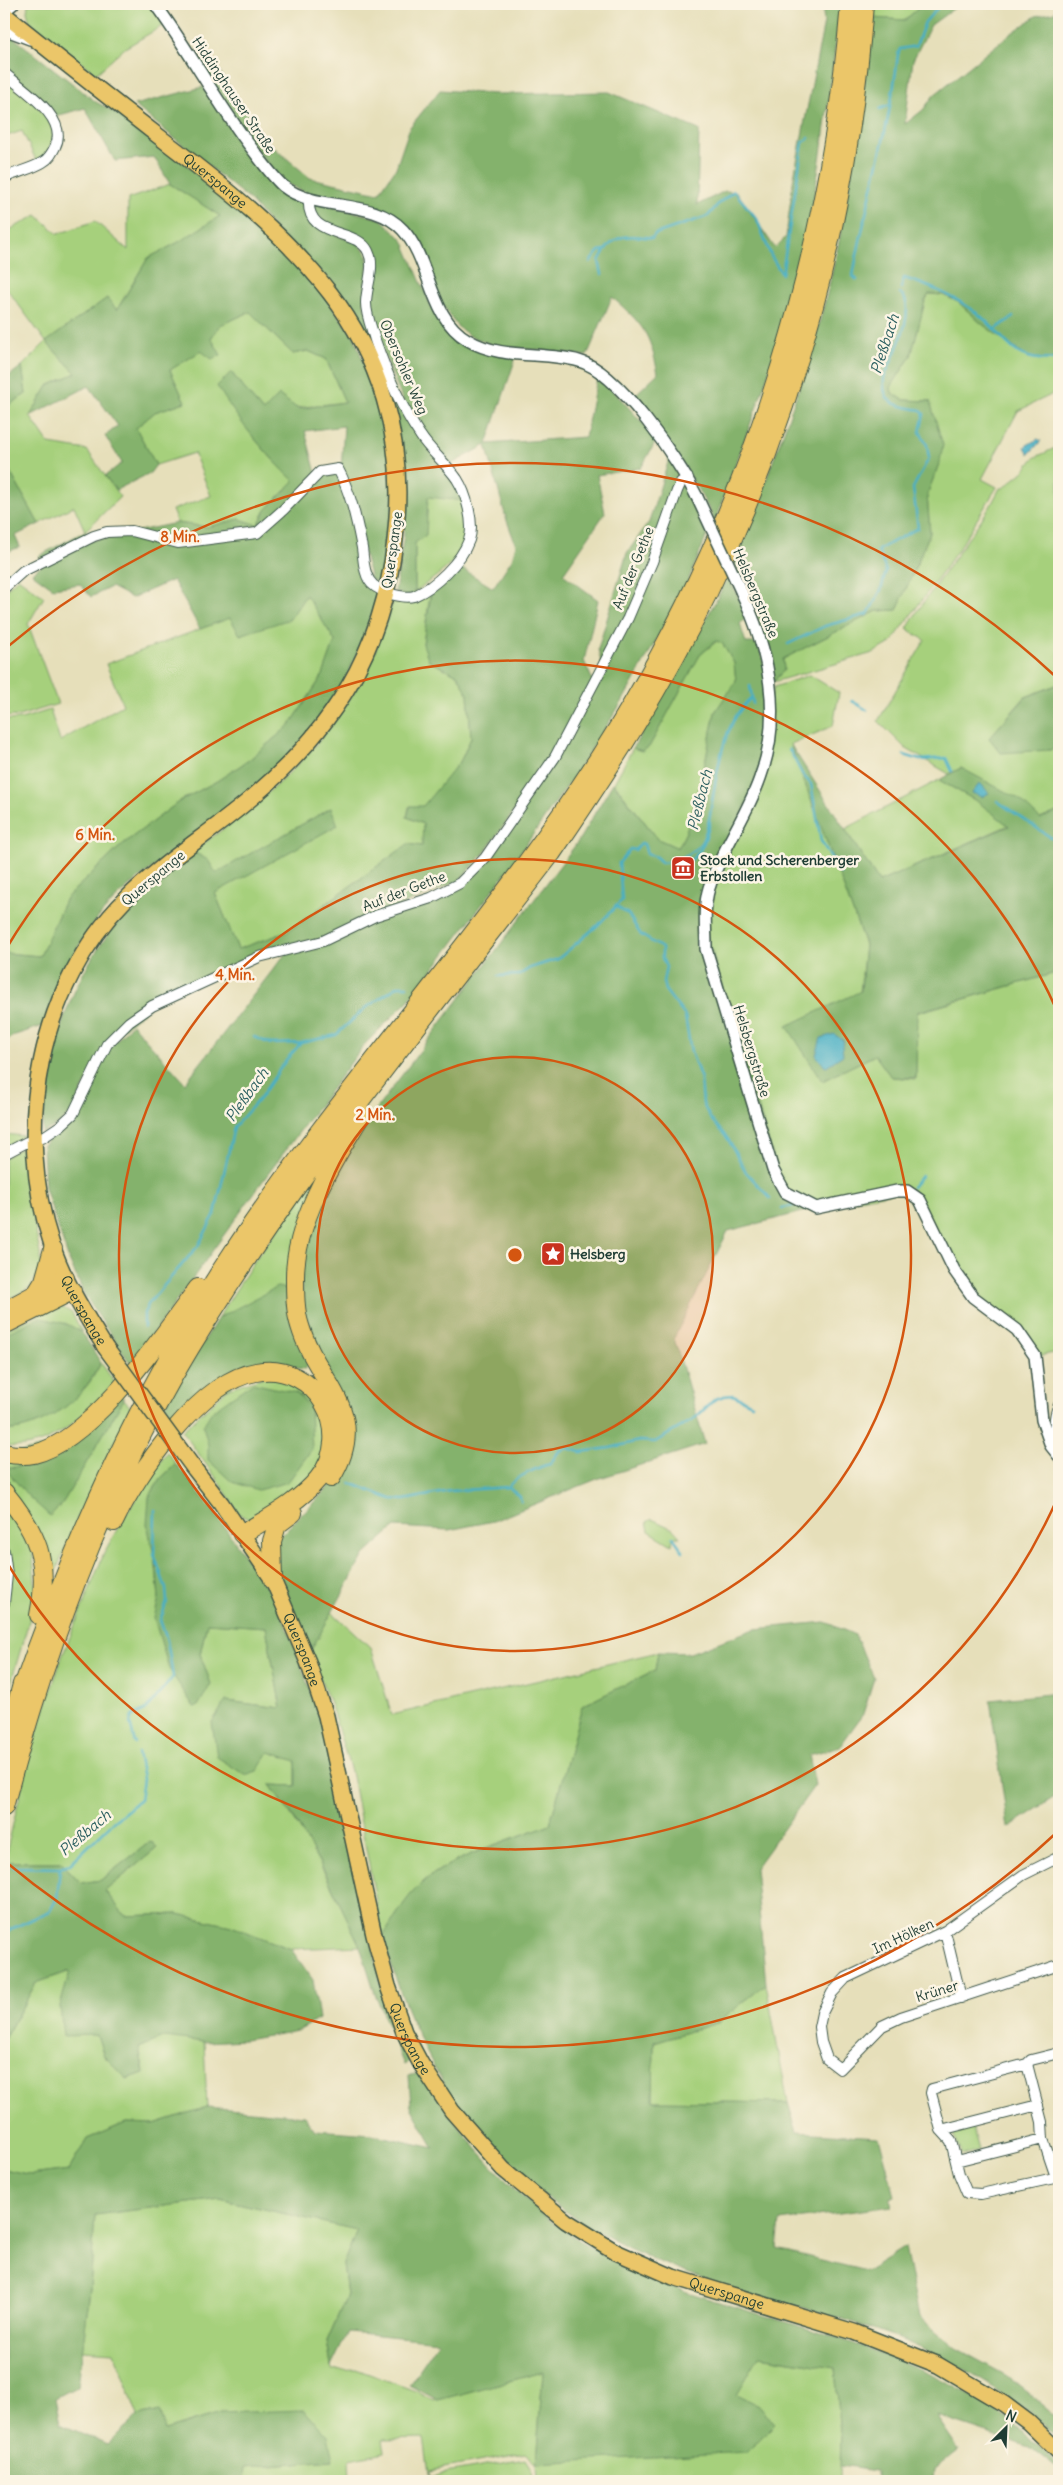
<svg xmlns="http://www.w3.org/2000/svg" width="1063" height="2485" font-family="Delius,sans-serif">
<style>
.green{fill:#a6d07c;stroke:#628658}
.forest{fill:#84b26c;stroke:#527850}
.water{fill:#46afc5;stroke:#32767c}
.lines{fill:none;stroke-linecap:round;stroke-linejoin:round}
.stream{stroke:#46afc5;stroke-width:2.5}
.minor-casing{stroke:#3d5548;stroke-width:12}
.tertiary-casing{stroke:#3d5548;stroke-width:14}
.primary-casing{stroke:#3d5548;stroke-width:18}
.motorway-casing{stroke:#3d5548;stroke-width:20}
.minor{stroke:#fff;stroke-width:10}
.tertiary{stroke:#fff;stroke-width:11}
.primary{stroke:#ebc669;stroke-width:15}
.motorway{stroke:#ebc669;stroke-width:18}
.tertiary-bridge-casing{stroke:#3d5548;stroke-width:14;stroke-linecap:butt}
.primary-bridge-casing{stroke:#3d5548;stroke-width:18;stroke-linecap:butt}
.tertiary-bridge{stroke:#fff;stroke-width:11}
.primary-bridge{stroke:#ebc669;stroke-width:15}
.ring{fill:none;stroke:#d45610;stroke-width:2.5}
.labels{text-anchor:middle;stroke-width:5;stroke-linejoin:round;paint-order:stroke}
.street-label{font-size:14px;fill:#1f3d34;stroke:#fcf5e5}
.poi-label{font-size:14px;font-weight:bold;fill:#1f3d34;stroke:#fcf5e5;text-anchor:start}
.water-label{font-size:15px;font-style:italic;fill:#2b5f60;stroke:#fcf5e5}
.centre{fill:#d45610;stroke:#fcf5e5;stroke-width:2.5}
.ring-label{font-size:15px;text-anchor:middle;font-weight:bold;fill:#d45610;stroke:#fcf5e5;stroke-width:5;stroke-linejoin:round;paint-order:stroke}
</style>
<rect width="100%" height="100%" fill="#fcf5e5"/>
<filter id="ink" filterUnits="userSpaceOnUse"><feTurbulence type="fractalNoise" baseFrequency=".02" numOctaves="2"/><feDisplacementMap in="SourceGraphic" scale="10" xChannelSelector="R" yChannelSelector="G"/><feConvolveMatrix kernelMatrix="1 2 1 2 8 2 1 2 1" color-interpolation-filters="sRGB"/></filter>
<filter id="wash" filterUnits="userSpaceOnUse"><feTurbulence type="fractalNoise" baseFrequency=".0096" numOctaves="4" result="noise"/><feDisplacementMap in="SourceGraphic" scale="20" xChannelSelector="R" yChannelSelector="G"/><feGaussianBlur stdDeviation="1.12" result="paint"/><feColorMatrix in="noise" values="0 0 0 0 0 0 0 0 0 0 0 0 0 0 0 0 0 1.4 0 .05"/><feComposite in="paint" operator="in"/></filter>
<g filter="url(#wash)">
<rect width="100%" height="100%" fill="#e6dfba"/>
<path class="green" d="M28,4H150L164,25L125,48L96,74L30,22L27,12Z
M873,4H923L905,20L872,18Z
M4,79C30,100 78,129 37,162L22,131L4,137Z
M170,184L220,216L177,243L148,258L116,311L107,298L46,342L76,373L48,386L30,416L49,444L87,450L120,497L85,531L74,506L39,524L4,461V408L26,394L22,366L46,342L4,285V233L37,215L58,234L95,221L128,250V199Z
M929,294L943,295L958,302L982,324L1028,358L1059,361V391L1018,411L982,479L997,487L960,547L891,643L873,653L773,682L784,670L783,659L877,611L897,610L930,533L927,495L940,461L930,401L904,400L892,393L891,387L911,356L925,301Z
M250,312L293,354L308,351L326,359L345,402L263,412L231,372L218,386C240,423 263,451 294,481L266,510L258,525L240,519L207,527L177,523L172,510L211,496L194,453L156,465L136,428L155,412L185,402L170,370L201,351L220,354L211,338L220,325Z
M1055,448L1059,453V684L1025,697L989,738L1050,750L1059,747V811L1040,819L961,768L949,774L905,748L878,721L925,640L907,629L917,612L990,507L1000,488H1003L1024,471L1034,458Z
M428,496L465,501C466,510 470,532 468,540C462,559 431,581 415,591V542L425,535Z
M18,578L44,597L28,624L58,704L19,716L4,717V591Z
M431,587L423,643L430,661L458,675L468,693L471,738L461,760L423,807H409L407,817L423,824L422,846L408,844L287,932L238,949L215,893L337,825L331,808L215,874L192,852C267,798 331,745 371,660C381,640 387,617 395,596Z
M306,594L335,641L323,675L290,725L249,760L217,781L180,801L123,844L66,898L40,956L4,953V720L21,719L50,710L60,741L123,705L106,664L230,618L241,635Z
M717,641L722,643L734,663L736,681L715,712L703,773L686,832L678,848L658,839L614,783L633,748L642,751L649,747L700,655Z
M810,675L839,693L833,726L791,744L865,945L860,992L822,1081L875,1055L891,1077L916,1079V1013L1059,972V1352L1038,1356L977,1296L957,1269L912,1190L816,1206L786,1190L774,1170L708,948L706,917L774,687Z
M939,780L978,802L1009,825L879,882L845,829Z
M4,1134L24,1136L4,1149Z
M343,1139L292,1290L218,1318L257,1257Z
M21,1148L26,1153L28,1188L42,1265L31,1287L4,1302V1158Z
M60,1306L72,1313L82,1332L65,1323L4,1336V1330Z
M101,1363L115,1383C81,1415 54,1452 4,1446V1430C31,1432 66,1410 84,1389C91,1382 96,1372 101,1363Z
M273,1374L314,1395L329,1442L315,1476L275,1506L250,1520L239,1514L222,1486L182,1431L229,1388Z
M124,1399L131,1408L80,1512L46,1595L47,1568L4,1486V1456L64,1442L41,1461L17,1466L50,1516L62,1504Z
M167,1452L176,1464L161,1478L149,1497L159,1598L155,1618L211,1684L200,1654L207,1623L266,1627L281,1708L226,1701L257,1771L268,1751L296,1761V1786L270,1785C308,1835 334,1890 360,1946L291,1949L231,1926L178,1914L125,1916L105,1891L157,1848L151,1841L101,1880L81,1883L61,1862H4L29,1757L62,1657L105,1551L124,1517Z
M4,1500L32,1543L36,1597L4,1706Z
M652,1519L673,1529L680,1537H673L672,1545L649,1531L647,1522Z
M332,1612L371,1648L392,1715L658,1652L655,1670L582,1706L550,1824C512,1840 450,1856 421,1884C405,1899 394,1919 383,1937L351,1771L330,1703L310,1652Z
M71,1971L60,2006L97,2035L104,2056L144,2072L139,2048L165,2036L204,2042L207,2107L154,2124L126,2123L87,2139L69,2170L31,2175L4,2169V2039L36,1983Z
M766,1984L788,2103L653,2101L654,2042L717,2023Z
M972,2126L979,2150L963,2155L952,2133L953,2129Z
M220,2199L357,2230L343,2264L347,2295L327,2341L332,2370L356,2369L418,2392L434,2401L543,2372L536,2463L759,2405L736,2394L758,2356L835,2368L841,2435L840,2481H537L536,2463L525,2453L429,2471L430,2476L526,2459L531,2467L532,2481H430L424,2438L383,2439L385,2452L349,2459L350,2481H244V2467L332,2460L221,2413L165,2430L159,2411L138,2416L114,2352L82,2350L90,2289L95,2215Z"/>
<path class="forest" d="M822,4H840C829,100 818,198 793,291C773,370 742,444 715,521C691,474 667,436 633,397L658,373C649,331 644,326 612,297L587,356L493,345L470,336L457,326L442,304L415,237L386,212L302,191L284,182L238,125L198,62L210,57L265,140L310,178L379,193L396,168L410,127L440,90L496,94L609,92L699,130L697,205L725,191L737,192L775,248L786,237L793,182L824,22Z
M923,4H960L931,25L913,60L905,124L923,110L934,95L1009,35L1036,16L1059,11V361L1028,358L982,324L958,302L943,295L929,294L925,301L911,356L891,387L892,393L904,400L930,401L943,445L940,461L927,495L930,533L897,610L877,611L783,659L784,670L773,682C770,641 752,600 735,563C763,488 792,414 815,338C846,234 860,125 872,18L905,20Z
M4,33L14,38L96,102L116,113L241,205L287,247L354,336L387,428L394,498L382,585L371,579L341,470L344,426L305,431L316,473L338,470L345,487L361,567L380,591C365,634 350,679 323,715C285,765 233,806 184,844C156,866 125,886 103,912C74,946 58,985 43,1026L15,1035L4,1042V953L40,956L66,898L123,844L180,801L217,781L249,760L290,725L323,675L335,641L306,595L290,619L240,635L230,618L200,629L173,580L132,598L111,587L91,597L80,584L53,588L32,573L44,563L39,556L85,531L90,541L177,523L207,527L240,519L258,525L266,510L294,481C264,452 239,422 217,386L231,372L263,412L279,395L298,409L345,402L326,359L308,351L293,354L250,312L220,325L211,338L221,355L212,359L201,351L170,370L185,402L155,412L136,428L156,465L150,473L116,490L105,476L122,463L105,436L118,426L89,386L30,416L48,386L76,373L46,342L107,298L117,310L148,258L177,243L220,216L170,184L154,157L115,161L85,108L56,116L46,102L4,68Z
M203,87L324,230L358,244L366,252L368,262L364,305L404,414L454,480L465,501L428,497L426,535L415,543V591L407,596L395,592L404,534V478L365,335L250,200L134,105Z
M307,200L381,219L403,240L433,311L450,332L516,357L487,444L585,437L598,374L657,439L641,468L597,475L605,513L563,574L598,600L584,661L593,681L553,756L482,856L458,881L322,939L258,955L152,1005L107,1042L71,1112L59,1124L42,1133C49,1046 70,973 130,908C149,887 171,870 192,851L208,860L216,873L331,808L338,825L215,893L238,949L287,932L408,844L422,846L423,824L407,817L410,806H423L461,760L471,738L468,694L458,675L429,661L423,644L432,587L456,565L493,588L512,559L516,545L506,518L486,445L448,466L407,411L371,320L370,250L325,226Z
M22,366L26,394L4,408V380Z
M670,456L708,533L687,583L653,646L622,702L574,776L508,870L437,964L408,1001L364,1045L262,1182L131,1364L85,1296L69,1260L45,1188L43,1145L62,1128L111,1046L132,1024L185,1083L286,953L377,918L434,900L488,859L603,671L598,649L627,553L649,522Z
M4,461L39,524L15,536L20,547L4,553Z
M728,578L748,615L740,624L746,643H758L765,668L768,714L764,750L755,780L702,918L784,1193L814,1209L728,1231L674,1338L705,1444L597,1479L493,1521L449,1530L395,1527L364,1555L310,1652L277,1572V1539L339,1477L316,1345L303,1314L301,1272L310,1230L331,1180L356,1136L577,843L613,783L658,839L678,848L686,832L703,773L715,712L736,681L734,663L722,643L716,641L700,655L649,747L642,751L633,748L687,654Z
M1059,684V747L1050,750L1001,753L989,738L1026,697Z
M790,744L879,882L1009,826L978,802L939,780L961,768L1019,799L1040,819L1059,811V972L917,1012L916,1078L891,1077L875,1055L822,1081L787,1026L861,991L865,944Z
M4,1098L11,1103V1114L6,1116L4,1132Z
M277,1287L292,1290L313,1361L305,1369L262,1364L176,1424L163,1408L218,1318Z
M39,1318C81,1325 80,1329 101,1363C95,1372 90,1382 84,1389C66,1411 32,1432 4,1430V1336L6,1333Z
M252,1383L297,1393L310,1407L312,1449L288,1482L258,1490L232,1482L208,1460V1444L203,1426L212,1411Z
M119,1393L124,1399L62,1504L50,1516L30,1498L5,1469L41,1461Z
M176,1464L209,1505L274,1598L289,1632L321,1722L385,2002L410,2061L404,2065L376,1996L360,1946L325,1872L291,1813L270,1785L296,1786V1761L269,1752L257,1771L245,1775L217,1757L212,1722L226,1701L281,1708L266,1627L207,1623L200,1654L211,1684L198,1706L194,1707L169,1669L154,1618L159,1598L156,1565L147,1524L149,1497L161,1478Z
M825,1622L855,1635L874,1678L863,1714L840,1746L809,1755L815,1785L755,1868L766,1984L717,2023L654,2042L653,2101L788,2103L797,2132L879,2137L895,2197L890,2199L892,2206L780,2221L777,2249L866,2271L905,2247L919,2317L956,2348L1007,2376L1059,2419V2438C994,2378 912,2338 826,2314C800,2306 774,2302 748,2295C731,2290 714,2283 698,2277C598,2241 523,2193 458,2108C451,2099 445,2087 440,2077C414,2031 397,1988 383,1937C394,1919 405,1898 421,1884C451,1856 512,1840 550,1824L582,1706L655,1670L658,1652L690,1653L754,1629Z
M1059,1693V1794L1008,1828L990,1700Z
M151,1841L157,1848L105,1891L125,1916L178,1914L231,1926L291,1949L313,1980L319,2019L298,2031L245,2040L204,2042L165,2037L139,2048L144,2073L127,2079L104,2056L97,2035L63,2036L60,2006L70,1971L36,1983L4,2039V1862H61L81,1883L101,1880Z
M421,2072C477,2161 543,2229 640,2274C671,2288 706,2298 739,2308C827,2335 917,2358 994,2410C1018,2427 1043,2445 1059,2470L1030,2447L936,2416L959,2450L934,2469L933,2481H878L875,2471L840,2466L841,2435L835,2368L759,2356L737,2394L759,2405L775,2424L747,2452L536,2463L543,2372L438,2400L409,2385L439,2341L348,2332L331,2367L327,2341L347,2295L343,2264L357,2230L220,2199L95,2215L90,2289L78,2386L55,2398L60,2424L107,2444L138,2416L159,2411L165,2430L221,2413L304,2410L328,2436L333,2460L245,2467L244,2481H4V2169L31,2175L69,2170L87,2139L126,2123L154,2124L207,2107L304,2116L315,2130L371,2134L434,2148L411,2107L409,2076Z"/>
<path class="water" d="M1038,439L1041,441L1029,454L1025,447L1027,445Z
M980,783L989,793L982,797L972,793Z
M834,1034L844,1041L842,1046L843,1055L825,1067L816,1055L821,1038Z"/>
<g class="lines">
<path class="stream" d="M880,109L890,105
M590,262L599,251L605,250
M602,274L599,261C612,234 625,234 652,238L655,234L708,216L719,203L734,191L757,219L771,256L782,274L803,142L809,138
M857,280L853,276C866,202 890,129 898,54L900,49L916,46L925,22L941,4
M901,288L904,278C930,286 952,295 974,311C1010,336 1006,364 1059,359
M996,329L1013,317
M788,644L825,626L868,614L881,590L886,571L878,550L918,528L913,488L929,458L927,445L920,432L924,414L921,410C899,406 881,406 884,378C891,360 920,307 900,293
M750,686L753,704
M852,701L867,710
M789,749L802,774L811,784L821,841L840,873
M904,755L920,760L946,758L952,771
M997,801L1059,843
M685,864C702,854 705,841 710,822
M615,906L628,914L641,935L662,948V958L666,967L663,982L665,990L685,1016L691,1052L701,1079L703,1104L710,1118L728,1139L746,1172L770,1198
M498,976L519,975L530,968L558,959L598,925L622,900L619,863L630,849L635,850L641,843L644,844L647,854L656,857L662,863C677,861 691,856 701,843C708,832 710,815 712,802C718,767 723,722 752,697
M254,1037L271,1044L301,1043
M912,1187L921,1176
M782,1208L793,1206
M144,1327V1313L149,1303L198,1246L215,1214L234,1127L260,1098L286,1060L301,1043L336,1035L363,1010L398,986H407
M350,1483L391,1499L404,1500L450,1491L509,1487C511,1479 541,1466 550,1464L559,1451L568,1448L581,1452L610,1448L639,1441L655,1442L693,1420L715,1399L724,1396L733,1395L752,1404
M509,1487L520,1497L521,1501
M673,1537L683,1551
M135,1743L130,1723L132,1716L147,1709L173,1677L167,1640L160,1620L167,1602L166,1589L154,1554L155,1510
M13,1867L60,1868L69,1865L114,1821L140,1800L143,1779L138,1753
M4,1937L13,1928L50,1911L57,1898L60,1868"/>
</g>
</g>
<g filter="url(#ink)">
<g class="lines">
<defs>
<path id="minor" d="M4,73C22,89 70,118 55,147C52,153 49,159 43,162C32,169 16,172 4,178
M4,588L23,571L94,536L107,532L132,531L178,543L257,533L283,510L320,472L338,469C350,491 356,518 361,543C364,555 362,568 369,580C375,591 402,599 414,596C435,587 461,562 469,540C475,524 466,493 457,479C446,463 430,451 420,435C401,407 386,372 375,340C372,329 366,315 366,303C366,287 376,266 368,251C356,227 305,240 309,198
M4,1154L27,1142L42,1138L60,1126L73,1114L107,1044L129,1022L152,1006L259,957L323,941L375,916L431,898L460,883L485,858L555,757L628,618L652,562L677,491L681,482L688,478
M1059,1405C1052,1419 1055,1432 1059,1446
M4,1551L7,1575L4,1603
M1059,1857L1023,1875L945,1931L846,1978L832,1993L822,2013L819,2027L821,2042L827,2059L840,2069L882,2026L901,2017L1059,1965
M945,1931L961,1998
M1027,2064L1031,2060L1059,2053
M941,2130L1038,2105
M956,2161L1043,2139
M1056,2177L1043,2139L1042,2122L1027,2064L932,2089L931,2093L941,2130L951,2141L959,2174L967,2193L981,2194L1059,2177"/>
<path id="tertiary" d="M155,4C190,51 217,104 253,150C262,162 272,176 283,186C317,213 373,197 403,230C432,262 428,317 468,340C501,360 543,351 579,361C618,371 679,461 697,497
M4,11L13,4
M4,29L30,39
M741,591C769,649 783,716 760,778C747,816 721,850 709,888C703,908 706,929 706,949L773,1170L785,1192L816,1208L897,1191H907L920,1200L954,1270L973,1297L1017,1330L1035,1356L1042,1420L1051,1446L1059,1456"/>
<g id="primary">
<path id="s1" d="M4,14C57,57 112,100 166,142C226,188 284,233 330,293C379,356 403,437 397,517C390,634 344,719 255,795C214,831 165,860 126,899C38,987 13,1128 52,1245C64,1281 85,1314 105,1347"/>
<path id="s2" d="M193,1467L221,1503L273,1580L308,1662L326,1716L374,1935L388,1986L404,2032L421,2064L452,2111L503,2169L566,2221L616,2252L673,2277L854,2332L938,2365L1004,2404L1028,2422L1059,2452"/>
</g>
<path id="motorway" d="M36,1294L44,1281L53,1249
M4,1311L65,1278
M4,1325L72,1291
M4,1453C14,1455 24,1456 34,1454C93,1440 163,1335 198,1288
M331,1478C372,1412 317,1384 300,1326C295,1311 295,1293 295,1277C295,1221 333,1161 362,1114
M4,1492C38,1533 50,1562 39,1615
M114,1522C137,1473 200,1381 256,1372C316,1361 357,1432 318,1479C298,1503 268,1518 242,1534
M273,1580L272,1541L277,1525L293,1513
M20,1695C74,1540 140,1392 231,1255C357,1065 517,900 632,704C757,490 830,250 850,4
M4,1751L22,1684
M4,1807C43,1659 96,1511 173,1377C281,1190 421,1024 552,853C609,770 664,684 708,593C797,408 850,208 864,4"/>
</defs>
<use href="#minor" class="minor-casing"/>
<use href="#tertiary" class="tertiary-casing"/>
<use href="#primary" class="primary-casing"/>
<use href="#motorway" class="motorway-casing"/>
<use href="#minor" class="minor"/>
<use href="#tertiary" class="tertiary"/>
<use href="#primary" class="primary"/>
<use href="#motorway" class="motorway"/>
<defs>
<path id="tertiary-bridge" d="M697,497L741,591"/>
<path id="primary-bridge" d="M105,1347L193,1467"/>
</defs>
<use href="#tertiary-bridge" class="tertiary-bridge-casing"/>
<use href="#primary-bridge" class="primary-bridge-casing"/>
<use href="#tertiary-bridge" class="tertiary-bridge"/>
<use href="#primary-bridge" class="primary-bridge"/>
</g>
</g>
<circle cx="515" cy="1255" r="198" fill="#d45610" fill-opacity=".12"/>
<g class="ring">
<circle cx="515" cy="1255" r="198"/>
<circle cx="515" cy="1255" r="396"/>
<path d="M1058 1497A594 594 0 0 1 6 1561M6 949A594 594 0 0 1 1058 1013"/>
<path d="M1055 1834A792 792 0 0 1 6 1862M6 648A792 792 0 0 1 1055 676"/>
</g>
<defs>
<symbol id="museum-square" viewBox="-11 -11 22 22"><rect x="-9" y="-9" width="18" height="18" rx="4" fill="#c8321e" stroke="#fcf5e5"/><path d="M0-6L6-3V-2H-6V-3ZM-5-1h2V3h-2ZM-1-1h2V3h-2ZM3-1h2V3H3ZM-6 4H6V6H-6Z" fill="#fff"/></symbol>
<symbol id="sight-square" viewBox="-11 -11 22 22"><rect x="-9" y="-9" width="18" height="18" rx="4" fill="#c8321e" stroke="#fcf5e5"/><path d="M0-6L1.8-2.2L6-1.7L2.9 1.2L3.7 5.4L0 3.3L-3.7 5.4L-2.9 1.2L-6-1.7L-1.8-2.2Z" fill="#fff"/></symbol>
</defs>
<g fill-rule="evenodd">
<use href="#museum-square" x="669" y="854" width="28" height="28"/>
<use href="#sight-square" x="539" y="1240" width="28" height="28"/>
</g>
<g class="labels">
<g class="street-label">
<text transform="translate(234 95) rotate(56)" y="5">Hiddinghauser Straße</text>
<text dy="5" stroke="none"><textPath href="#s1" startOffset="269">Querspange</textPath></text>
<text transform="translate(404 367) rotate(67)" y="5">Obersohler Weg</text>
<text transform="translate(392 550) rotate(-82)" y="5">Querspange</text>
<text transform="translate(633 568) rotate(-68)" y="5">Auf der Gethe</text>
<text transform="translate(756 593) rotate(67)" y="5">Helsbergstraße</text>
<text transform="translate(153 878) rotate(-40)" y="5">Querspange</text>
<text transform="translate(404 891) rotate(-21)" y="5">Auf der Gethe</text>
<text transform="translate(752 1051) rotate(73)" y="5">Helsbergstraße</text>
<text dy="5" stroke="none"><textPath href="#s1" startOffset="1601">Querspange</textPath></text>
<text dy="5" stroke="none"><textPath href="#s2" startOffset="214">Querspange</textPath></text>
<text transform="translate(903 1936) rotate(-25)" y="5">Im Hölken</text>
<text transform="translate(937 1991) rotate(-17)" y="5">Krüner</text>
<text dy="5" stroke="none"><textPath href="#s2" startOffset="619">Querspange</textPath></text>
<text dy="5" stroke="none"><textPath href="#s2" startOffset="1039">Querspange</textPath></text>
</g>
<g class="poi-label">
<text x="700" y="865">Stock und Scherenberger<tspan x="700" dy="16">Erbstollen</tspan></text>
<text x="570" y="1259">Helsberg</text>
</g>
<g class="water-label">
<text transform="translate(885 344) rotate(-72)" y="5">Pleßbach</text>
<text transform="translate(700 800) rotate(-76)" y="5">Pleßbach</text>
<text transform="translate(247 1095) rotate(-54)" y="5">Pleßbach</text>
<text transform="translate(85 1833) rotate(-40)" y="5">Pleßbach</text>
</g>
</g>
<circle cx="515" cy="1255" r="8" class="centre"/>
<g class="ring-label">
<text x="180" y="542">8 Min.</text>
<text x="95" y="840">6 Min.</text>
<text x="235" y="980">4 Min.</text>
<text x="375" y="1120">2 Min.</text>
</g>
<rect width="1063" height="2485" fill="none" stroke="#fcf5e5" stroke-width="20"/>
<g transform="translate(1006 2428) rotate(24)" stroke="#fcf5e5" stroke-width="4" paint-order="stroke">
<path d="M0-4L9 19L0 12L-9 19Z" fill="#1f3d34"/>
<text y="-8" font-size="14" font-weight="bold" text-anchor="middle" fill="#1f3d34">N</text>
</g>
</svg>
